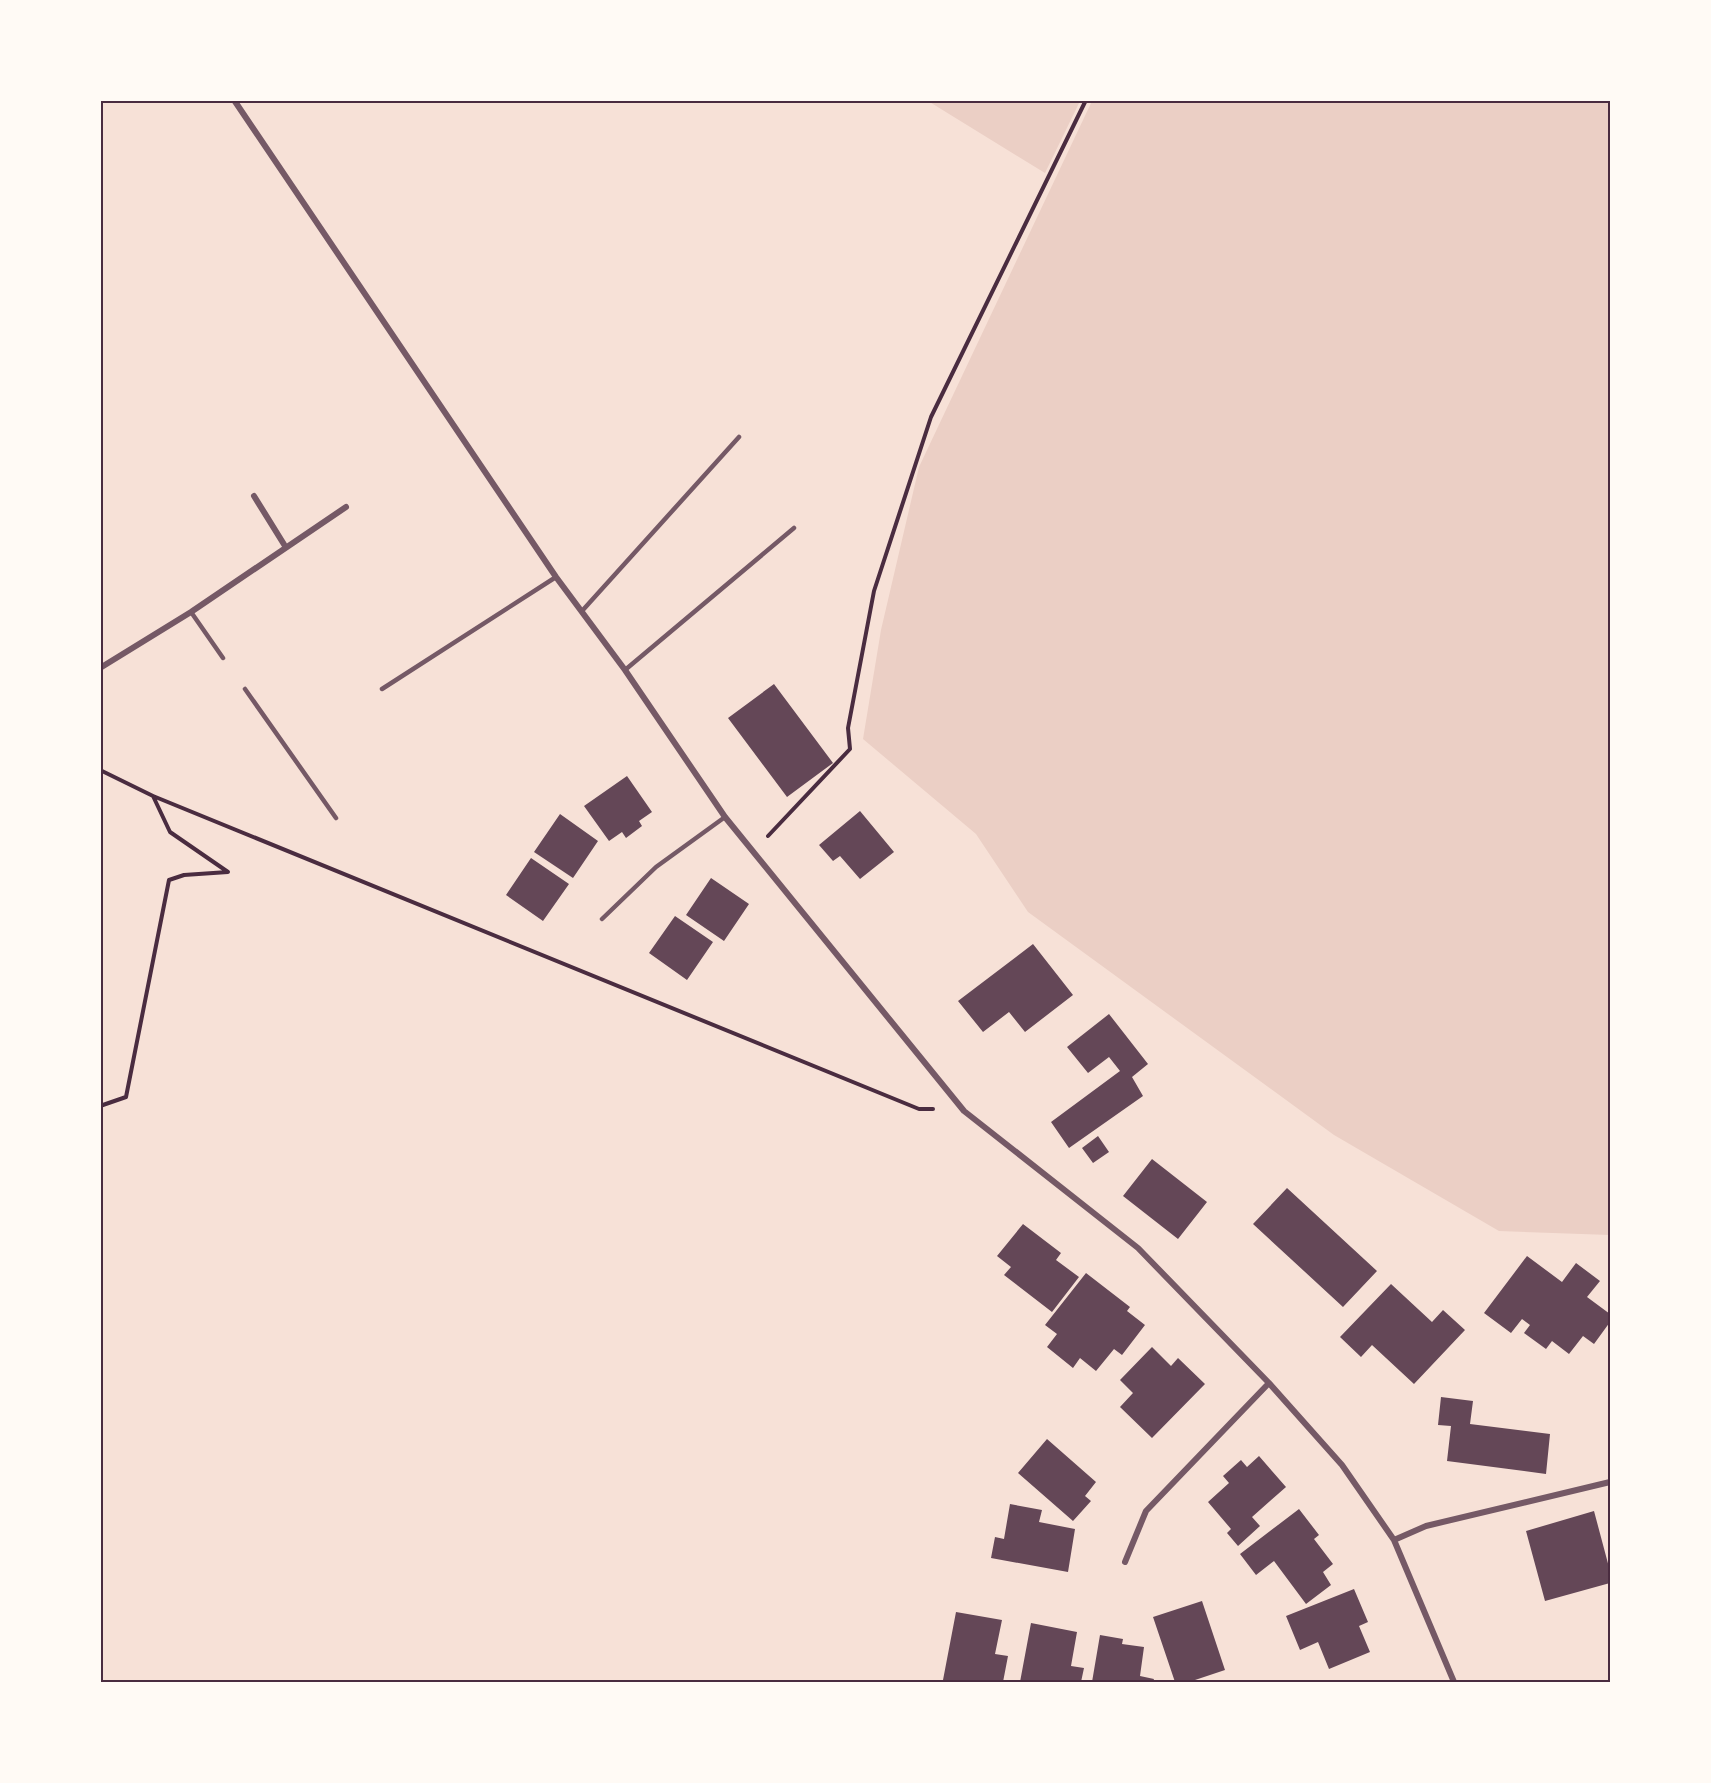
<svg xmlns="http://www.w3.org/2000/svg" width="1711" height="1783" font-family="Inter,sans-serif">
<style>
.green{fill:#ebcfc5}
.building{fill:#644757}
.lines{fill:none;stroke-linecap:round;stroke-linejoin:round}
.path{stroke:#4a2c40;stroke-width:4}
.service{stroke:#755966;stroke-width:4.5}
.minor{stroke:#755966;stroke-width:6}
.neatline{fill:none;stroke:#4a2c40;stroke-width:2}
</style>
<rect width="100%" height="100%" fill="#f7e1d7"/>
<path class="green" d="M928,101H1080L1045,173Z
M1092,101H1610V1235L1499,1231L1334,1135L1028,912L976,834L863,739L881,630L919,467Z"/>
<path class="building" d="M774,684L833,763L787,797L728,718Z
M627,776L652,812L639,821L642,826L626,838L622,832L609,841L584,806Z
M860,811L894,852L860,879L840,856L833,861L819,845Z
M560,814L598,841L573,878L534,852Z
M531,858L569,884L543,921L506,895Z
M711,878L749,904L724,941L686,915Z
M675,916L713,942L687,980L649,953Z
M1033,944L1073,995L1025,1032L1009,1012L983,1032L958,1001Z
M1109,1014L1148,1064L1132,1077L1143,1096L1069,1148L1051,1122L1120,1071L1109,1057L1088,1073L1067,1047Z
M1098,1136L1109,1152L1093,1163L1082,1148Z
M1152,1159L1207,1202L1178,1239L1123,1196Z
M1287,1188L1377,1271L1343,1307L1253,1224Z
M1023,1224L1061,1253L1056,1260L1079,1277L1052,1312L1004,1275L1011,1267L997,1256Z
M1527,1256L1562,1282L1576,1263L1600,1281L1587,1297L1610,1314V1322L1594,1344L1583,1336L1569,1354L1552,1341L1546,1349L1524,1333L1530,1325L1522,1319L1511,1333L1484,1313Z
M1086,1273L1130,1307L1127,1311L1145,1325L1122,1355L1114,1349L1096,1371L1080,1358L1073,1368L1047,1347L1057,1334L1045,1325Z
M1391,1284L1432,1322L1443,1310L1465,1330L1414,1384L1372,1345L1361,1357L1340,1337Z
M1152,1347L1171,1366L1178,1358L1205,1384L1152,1438L1120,1407L1133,1393L1120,1380Z
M1441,1397L1473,1401L1470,1424L1550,1434L1546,1474L1447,1461L1451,1426L1438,1425Z
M1047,1439L1096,1482L1085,1496L1091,1501L1073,1521L1018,1473Z
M1259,1456L1286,1487L1252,1517L1260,1526L1238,1546L1227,1533L1231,1529L1208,1502L1229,1483L1223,1476L1241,1460L1247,1467Z
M1010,1504L1042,1510L1039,1522L1075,1529L1068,1572L991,1558L995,1537L1004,1539Z
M1299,1509L1319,1535L1314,1539L1333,1564L1323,1572L1331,1585L1306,1604L1274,1561L1256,1575L1240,1554Z
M1594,1511L1610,1571V1583L1545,1601L1526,1531Z
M1354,1589L1368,1622L1359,1626L1370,1652L1329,1669L1318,1642L1300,1650L1286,1616Z
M1202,1601L1225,1670L1189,1682H1175L1153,1617Z
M956,1612L1002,1620L995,1654L1008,1656L1003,1682H958L943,1680Z
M1031,1623L1077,1632L1071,1666L1084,1668L1081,1682H1020Z
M1100,1635L1123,1639L1122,1644L1144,1647L1140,1676L1154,1679L1153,1682H1092Z"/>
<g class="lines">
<path class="path" d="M100,770L153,796L919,1109H933
M768,836L850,749L848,728L874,591L931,417L1086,100
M100,1106L126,1097L169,880L184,875L228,872L170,832L153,796"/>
<path class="service" d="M582,611L739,437
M191,612L223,658
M625,670L794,528
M245,689L336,818
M382,689L556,577
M602,919L656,867L725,817"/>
<path class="minor" d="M234,100L556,577L625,670L725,817L964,1111L1138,1248L1269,1383L1342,1465L1394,1540L1454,1682
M254,496L285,546
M100,668L191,612L346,507
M1394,1540L1426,1526L1610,1482
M1125,1562L1146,1511L1269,1383"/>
</g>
<rect width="1711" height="1783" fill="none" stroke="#fffaf5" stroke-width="204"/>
<rect x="102" y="102" width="1507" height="1579" class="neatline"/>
</svg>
